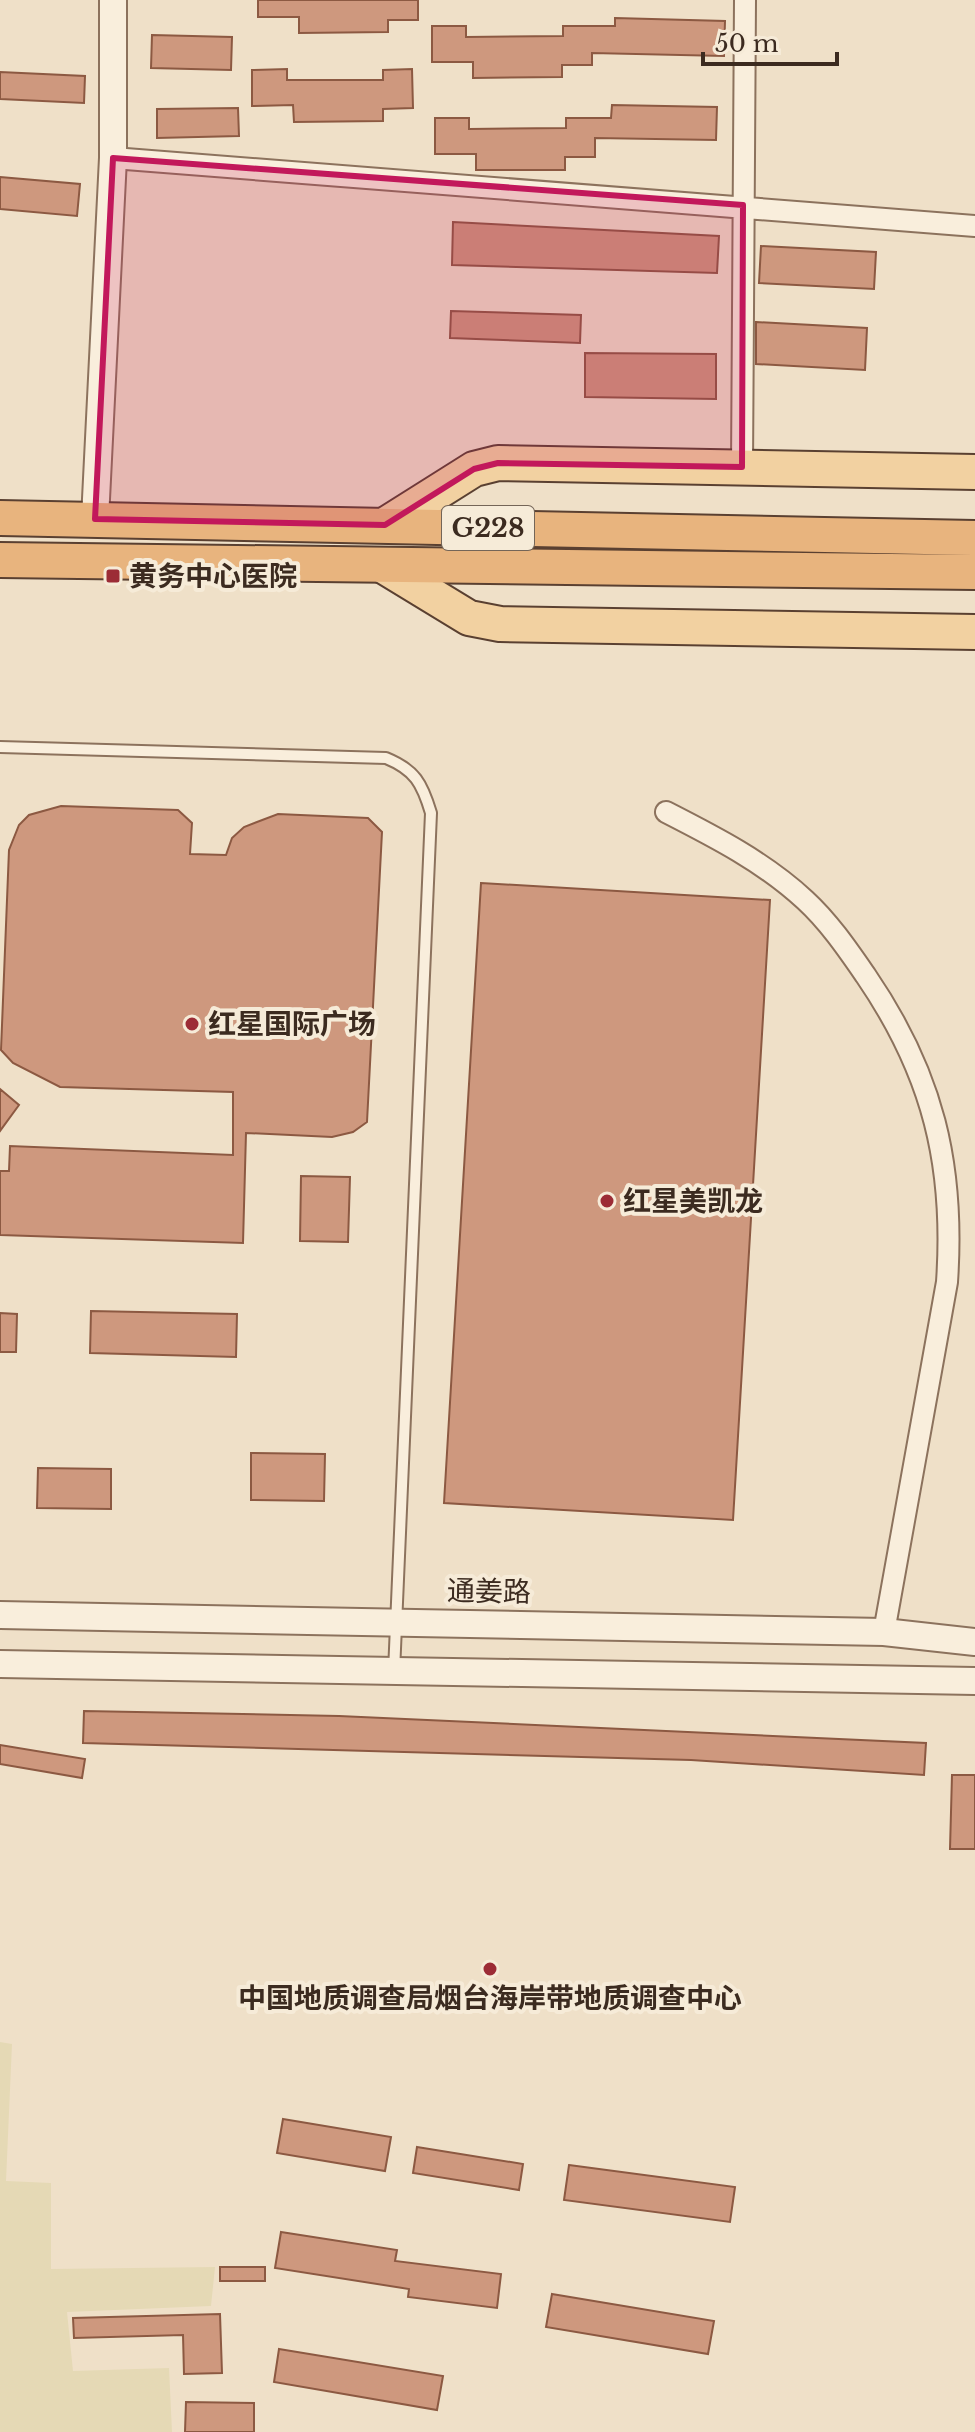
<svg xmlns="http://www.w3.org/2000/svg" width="975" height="2432" font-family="'Libre Baskerville','Noto Sans SC',serif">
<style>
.farmland{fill:#e5d9b5}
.building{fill:#ce987e;stroke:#8c5942;stroke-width:2}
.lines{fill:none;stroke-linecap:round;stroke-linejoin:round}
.service-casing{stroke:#8c725d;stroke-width:14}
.minor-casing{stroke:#8c725d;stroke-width:24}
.tertiary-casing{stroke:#8c725d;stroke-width:30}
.primary-casing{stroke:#5a4031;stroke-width:38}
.trunk-casing{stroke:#5a4031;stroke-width:38}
.service{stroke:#f9eedc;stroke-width:10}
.minor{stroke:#f9eedc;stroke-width:20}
.tertiary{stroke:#f9eedc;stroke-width:26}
.primary{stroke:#f2d1a1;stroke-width:34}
.trunk{stroke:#e8b47e;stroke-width:34}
.marked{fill:#c2185b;fill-opacity:0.2;stroke:#c2185b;stroke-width:6;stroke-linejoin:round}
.poi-dot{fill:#9c2c36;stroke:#f6ebd8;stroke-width:3}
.labels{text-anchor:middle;stroke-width:8;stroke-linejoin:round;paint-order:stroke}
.shield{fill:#f6ebd8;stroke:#746557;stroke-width:2}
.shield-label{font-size:26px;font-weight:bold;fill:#3c2b20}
.poi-label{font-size:28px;font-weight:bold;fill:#3c2b20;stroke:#f6ebd8;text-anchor:start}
.street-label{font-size:28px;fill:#3c2b20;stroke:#f6ebd8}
</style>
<rect width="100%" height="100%" fill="#efe0c8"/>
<path class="farmland" d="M0,2042L12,2044L6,2181L51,2183V2269L215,2267L211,2306L67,2312L73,2371L169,2368L172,2432H0Z"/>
<path class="building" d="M258,0H418V20H388V32L299,33V17H258Z
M615,18L725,21L724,56L592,53V65H562V77L473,78V62H432V26H466V37L563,36V26H615Z
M152,35L232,37L231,70L151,68Z
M287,69V80H383V70L412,69L413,108L383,109V121L294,122L293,105L252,106V70Z
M0,72L85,76L84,103L0,99Z
M612,105L717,107L716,140L595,138V157H565V170H476V154H435V118H469V129L566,128V118H611Z
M238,108L239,136L157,138V109Z
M0,177L80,184L77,216L0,209Z
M453,222L719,236L717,273L452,265Z
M761,246L876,252L874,289L759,283Z
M451,311L581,315L580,343L450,338Z
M756,322L867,328L865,370L756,364Z
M585,353L716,354V399L585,397Z
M61,806L178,810L192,823L190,854L226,855L232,838L244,827L278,814L368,818L382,832L367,1122L353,1132L332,1137L246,1133L243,1243L0,1235V1171H9L10,1146L233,1155V1092L60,1087L13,1063L1,1050L9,850L19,825L29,815Z
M481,883L770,900L733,1520L444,1503Z
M0,1089L19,1105L0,1131Z
M301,1176L350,1177L348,1242L300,1241Z
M91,1311L237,1314L236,1357L90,1353Z
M0,1313L17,1314L16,1352H0Z
M251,1453L325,1454L324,1501L251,1500Z
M38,1468L111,1469V1509L37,1508Z
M84,1711L339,1716L926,1743L924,1775L691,1760L83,1743Z
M0,1745L85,1759L82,1778L0,1764Z
M952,1775H975V1849H950Z
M283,2119L391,2137L385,2171L277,2153Z
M417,2147L523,2164L519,2190L413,2173Z
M569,2165L735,2187L730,2222L564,2200Z
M281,2232L397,2250L395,2261L501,2274L497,2308L408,2297L409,2289L275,2268Z
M220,2267H265V2281H220Z
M552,2294L714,2321L708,2354L546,2327Z
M220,2314L222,2373L184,2374L183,2335L74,2338L73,2318Z
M279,2349L443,2376L437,2410L274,2382Z
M186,2402L254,2403V2432H185Z"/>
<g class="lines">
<defs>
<path id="service" d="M0,747L386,758C415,770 422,783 431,813L394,1672"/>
<path id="minor" d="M113,158L975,226
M742,467L745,0
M666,812C715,837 764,862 805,900C829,922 848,950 866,976C933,1074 955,1165 947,1282L884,1632"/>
<path id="tertiary" d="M95,519L113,158V0
M0,1615L884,1632L975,1642
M0,1664L975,1681"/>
<path id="primary" d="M385,525L474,469L498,463L975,472
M382,565L469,618L500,624L975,632"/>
<path id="trunk" d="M0,518L975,538
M0,560L975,572"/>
</defs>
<use href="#service" class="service-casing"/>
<use href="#minor" class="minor-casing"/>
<use href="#tertiary" class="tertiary-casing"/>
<use href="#primary" class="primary-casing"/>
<use href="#trunk" class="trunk-casing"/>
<use href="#service" class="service"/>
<use href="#minor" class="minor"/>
<use href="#tertiary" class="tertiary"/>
<use href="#primary" class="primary"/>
<use href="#trunk" class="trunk"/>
</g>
<path class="marked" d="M113,158L743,205L742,467L498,463L474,469L385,525L95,519Z"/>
<g class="poi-dot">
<rect x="105" y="568" width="16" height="16" rx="4"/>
<circle cx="192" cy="1024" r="8"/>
<circle cx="607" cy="1201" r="8"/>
<circle cx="490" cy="1969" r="8"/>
</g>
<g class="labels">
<rect class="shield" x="442" y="506" width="92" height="44" rx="6"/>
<g class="shield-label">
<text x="488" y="537">G228</text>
</g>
<g class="poi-label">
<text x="129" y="586">黄务中心医院</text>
<text x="208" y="1034">红星国际广场</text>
<text x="623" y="1211">红星美凯龙</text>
<text x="490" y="2008" text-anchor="middle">中国地质调查局烟台海岸带地质调查中心</text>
</g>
<g class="street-label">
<text transform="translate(489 1591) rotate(1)" y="10">通姜路</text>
</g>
</g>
<path d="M703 52v12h134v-12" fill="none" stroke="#3c2b20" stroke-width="4"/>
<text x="715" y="52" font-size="24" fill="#3c2b20" stroke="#f6ebd8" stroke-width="6" paint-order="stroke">50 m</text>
</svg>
